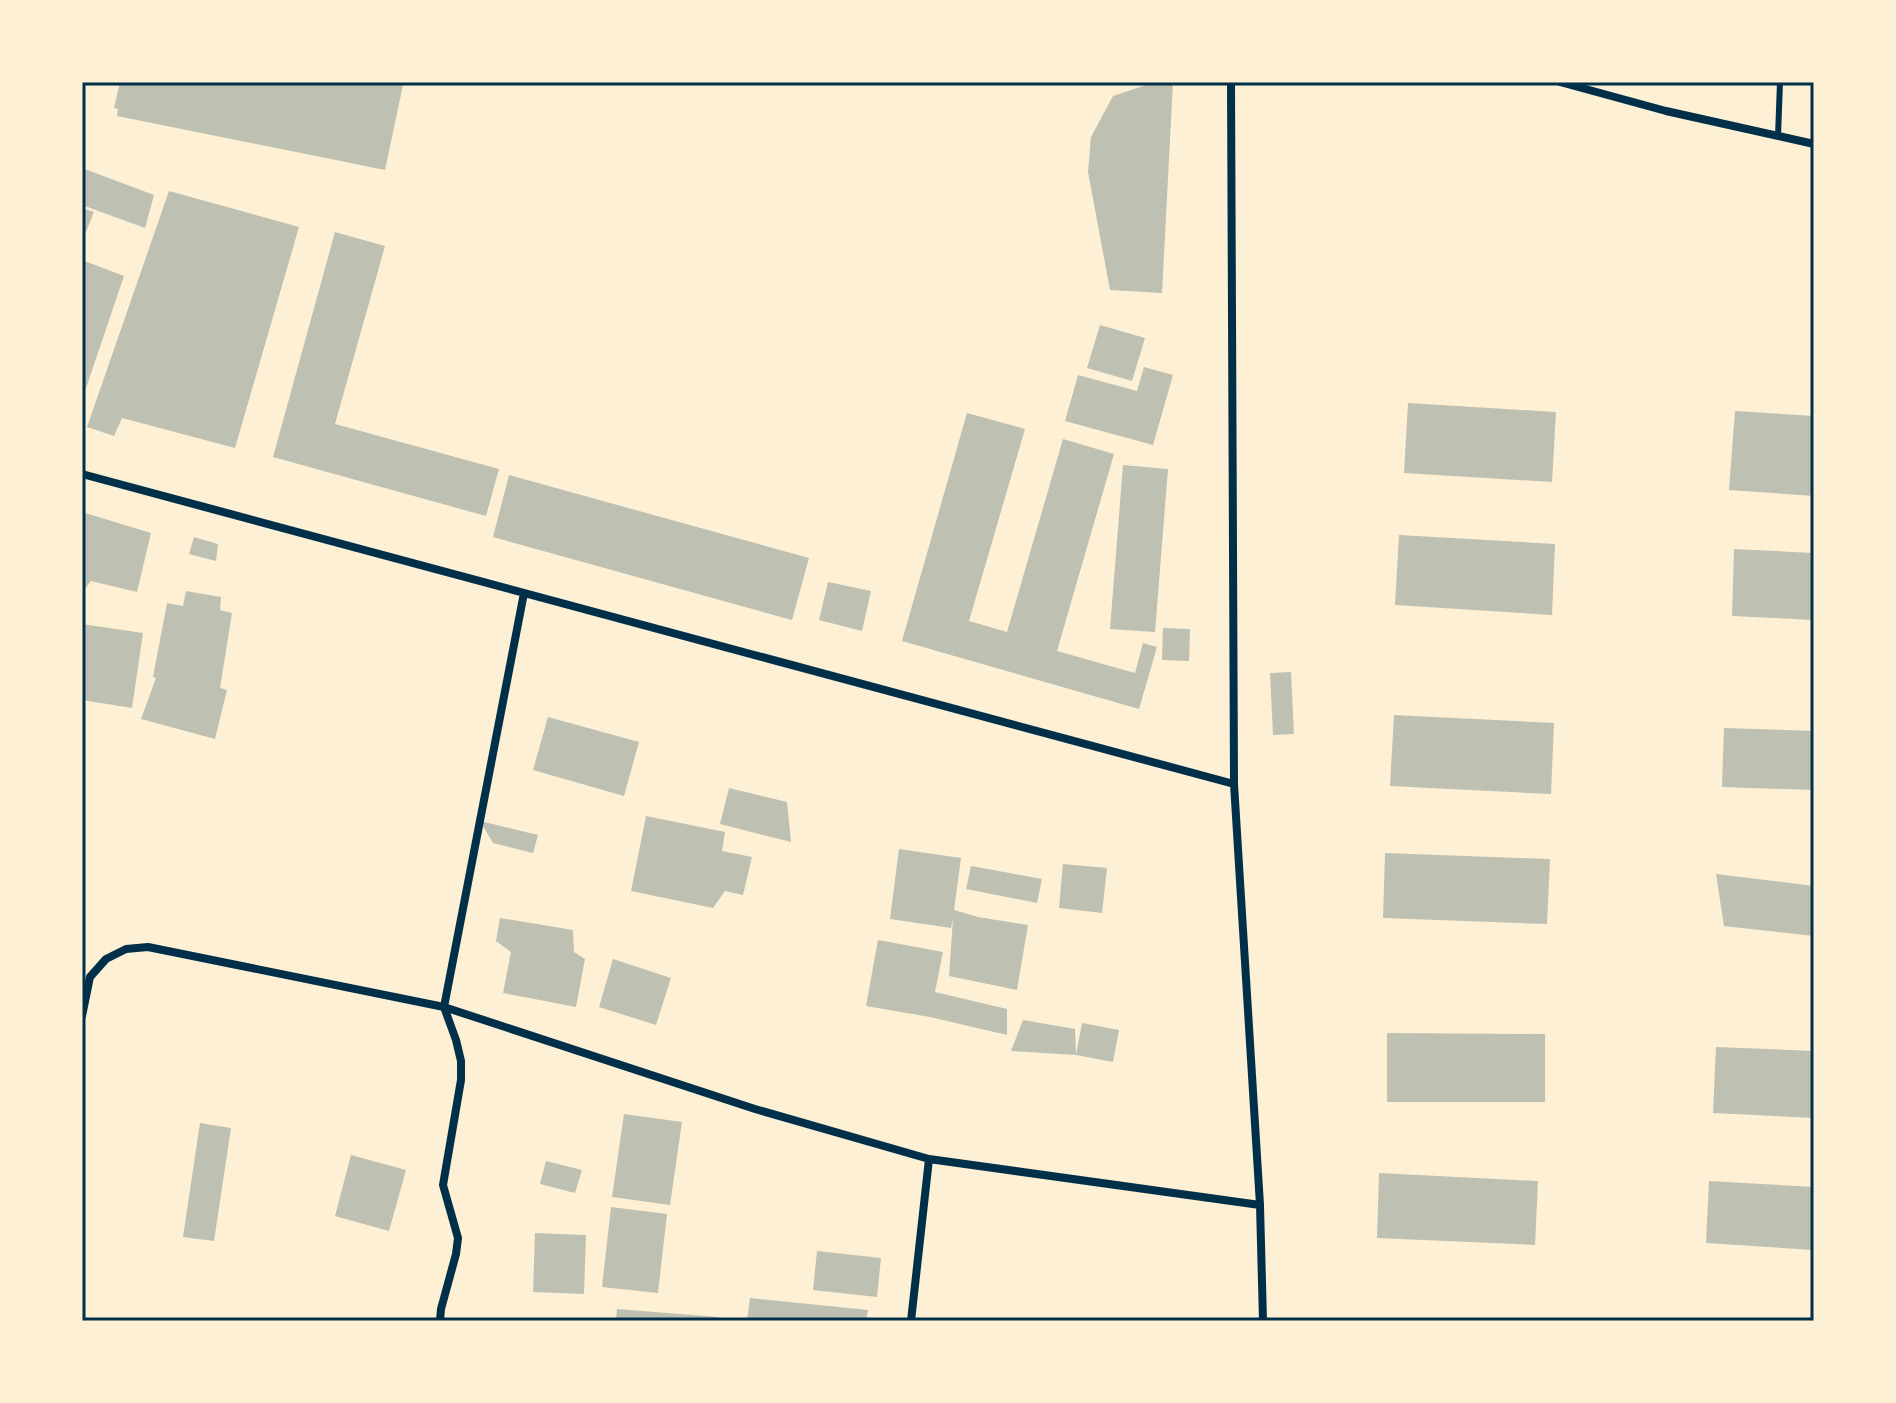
<svg xmlns="http://www.w3.org/2000/svg" width="1896" height="1403" font-family="Signika,sans-serif">
<style>
.building{fill:#bec0b2}
.lines{fill:none;stroke-linecap:round;stroke-linejoin:round}
.service{stroke:#003049;stroke-width:6}
.minor{stroke:#003049;stroke-width:8}
.neatline{fill:none;stroke:#003049;stroke-width:3}
</style>
<rect width="100%" height="100%" fill="#fdf0d5"/>
<path class="building" d="M120,82H386L403,85L385,170L117,116L118,109L114,108Z
M1155,82H1173L1162,293L1110,290L1088,172L1091,137L1113,96Z
M82,168L154,195L145,228L82,205Z
M169,191L299,227L235,448L122,418L114,436L87,427Z
M82,208L94,212L82,242Z
M335,232L385,246L335,424L499,469L486,516L273,457Z
M82,260L124,276L85,391L82,390Z
M1100,325L1145,338L1132,381L1087,368Z
M1144,367L1173,375L1153,445L1065,421L1078,375L1137,391Z
M1408,403L1556,412L1552,482L1404,473Z
M1735,411L1814,416V496L1729,490Z
M967,413L1025,429L969,621L1007,632L1063,439L1114,454L1057,651L1135,673L1143,643L1157,647L1139,709L902,641Z
M1123,465L1168,469L1155,632L1110,629Z
M509,475L809,558L792,620L493,537Z
M82,512L151,533L137,592L91,581L82,593Z
M1399,535L1555,544L1552,615L1395,605Z
M194,537L218,544L216,561L189,554Z
M1734,549L1814,553V620L1732,616Z
M828,582L871,591L862,631L819,620Z
M186,591L221,597L220,610L232,613L220,688L227,690L215,739L141,719L156,678L153,677L167,603L183,606Z
M82,624L143,633L132,708L82,700Z
M1163,628L1190,629L1189,661L1162,660Z
M1291,672L1294,734L1273,735L1270,673Z
M1394,715L1554,723L1551,794L1390,786Z
M548,717L639,742L624,796L533,770Z
M1724,728L1814,731V790L1722,787Z
M729,788L787,802L791,842L720,824Z
M646,816L725,832L722,851L752,857L743,895L725,891L713,908L631,891Z
M480,821L538,835L533,853L493,843Z
M899,849L961,858L954,910L978,917L1028,925L1017,990L949,976L953,918L951,928L890,919Z
M1385,853L1550,859L1547,924L1383,918Z
M1063,864L1107,868L1102,913L1059,908Z
M971,866L1042,879L1037,903L966,889Z
M1716,874L1814,886V936L1724,926Z
M500,918L573,930L574,952L585,959L576,1007L503,993L511,952L496,941Z
M878,940L943,952L935,992L1007,1009V1035L930,1017L866,1006Z
M613,959L671,978L656,1025L599,1007Z
M1023,1020L1075,1029L1076,1055L1011,1051Z
M1082,1023L1119,1030L1113,1062L1076,1055Z
M1387,1033L1545,1034V1102H1387Z
M1716,1047L1814,1051V1118L1713,1113Z
M624,1114L682,1122L670,1205L612,1197Z
M200,1123L231,1128L214,1241L183,1237Z
M351,1155L406,1170L389,1231L335,1216Z
M546,1161L582,1170L575,1193L540,1184Z
M1379,1173L1538,1181L1535,1245L1377,1238Z
M1709,1181L1814,1187V1250L1706,1243Z
M611,1207L667,1214L658,1293L602,1287Z
M535,1233L586,1235L584,1294L533,1292Z
M817,1251L881,1258L877,1297L813,1290Z
M750,1298L868,1310L866,1321H747Z
M617,1309L718,1317V1321H616Z"/>
<g class="lines">
<path class="service" d="M1778,136L1780,82"/>
<path class="minor" d="M1231,82L1234,784L1260,1205L1263,1321
M1560,82L1666,111L1814,144
M82,474L1234,784
M82,1016L90,977L106,959L126,949L148,947L444,1007L755,1109L929,1159L1260,1205
M440,1321L441,1309L456,1254L458,1238L443,1185L461,1080V1061L456,1040L444,1007L524,593
M911,1321L929,1159"/>
</g>
<rect width="1896" height="1403" fill="none" stroke="#fdf0d5" stroke-width="168"/>
<rect x="84" y="84" width="1728" height="1235" class="neatline"/>
</svg>
